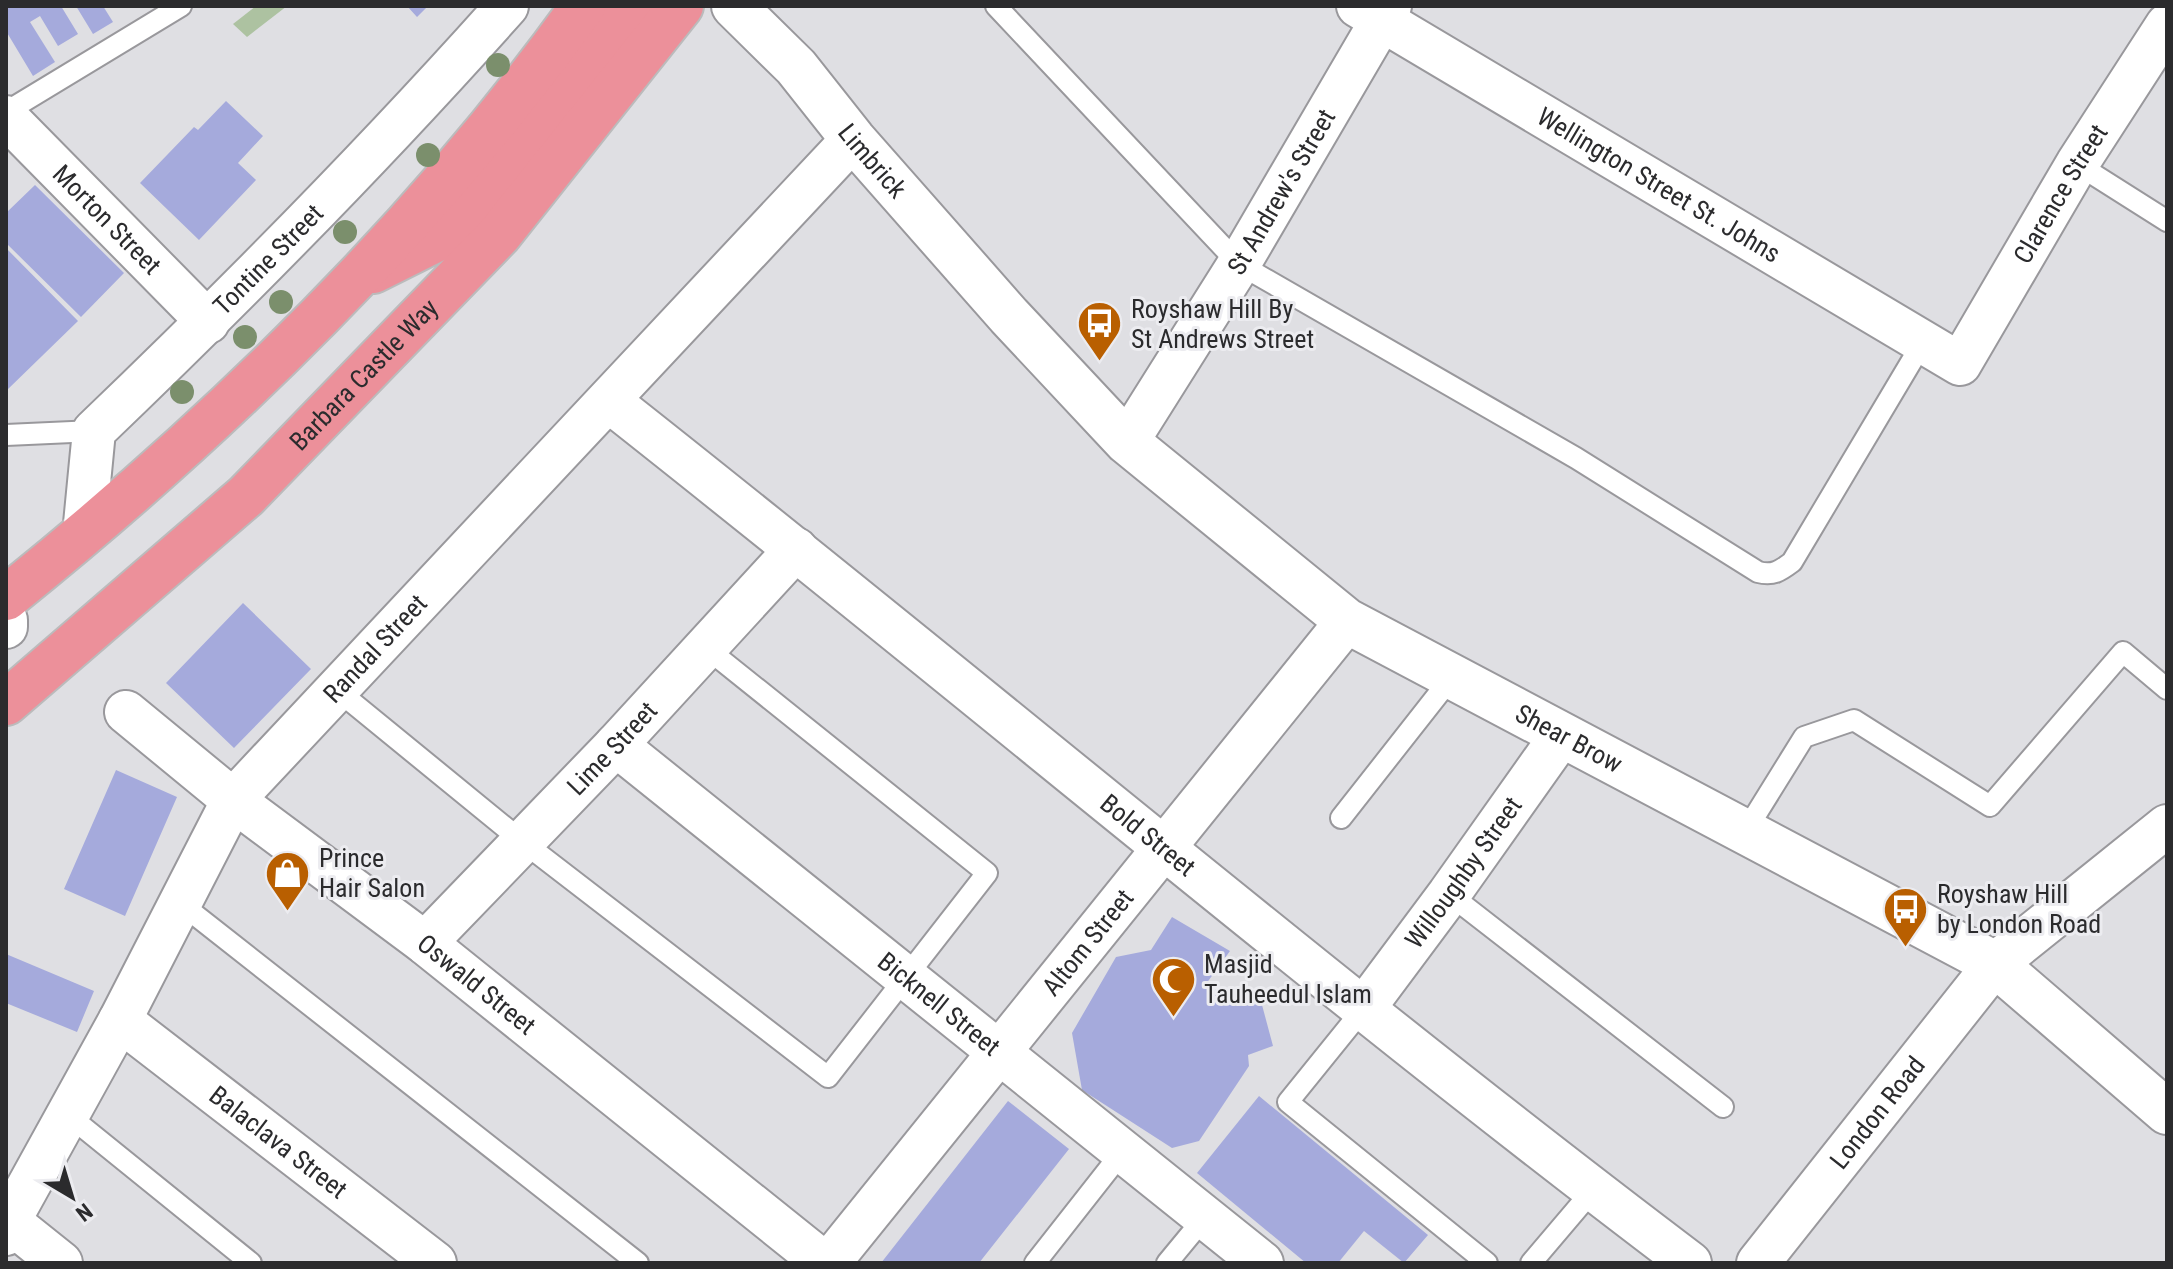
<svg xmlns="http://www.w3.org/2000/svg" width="2173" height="1269" font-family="'Roboto Condensed',sans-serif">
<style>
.green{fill:#adc2a1}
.building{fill:#a5aadc}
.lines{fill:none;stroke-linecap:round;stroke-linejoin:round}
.service-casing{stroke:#99989c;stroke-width:24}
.minor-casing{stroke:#99989c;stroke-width:46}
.secondary-casing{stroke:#99989c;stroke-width:48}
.trunk-casing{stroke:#bbbbbc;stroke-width:48}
.service{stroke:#fff;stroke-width:20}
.minor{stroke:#fff;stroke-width:42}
.secondary{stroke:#fff;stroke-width:44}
.trunk{stroke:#ec909a;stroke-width:44}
.tree{fill:#7b8f6c}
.labels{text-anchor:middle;stroke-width:6;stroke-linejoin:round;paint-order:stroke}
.street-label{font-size:26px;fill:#2b2b2d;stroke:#ececf0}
.poi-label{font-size:26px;fill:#2b2b2d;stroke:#ececf0;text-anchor:start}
</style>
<rect width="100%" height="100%" fill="#dfdfe3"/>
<path class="green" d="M256,6H287L247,37L233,24Z"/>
<path class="building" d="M6,6H61L78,34L58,46L40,16L30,22L55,62L33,76L6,31Z
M76,6H103L113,22L93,34Z
M407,6H428L417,17Z
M226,101L263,136L238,163L256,180L199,240L140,183L194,127L198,130Z
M35,185L124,273L81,317L6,243V213Z
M6,248L78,321L6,391Z
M243,603L311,669L234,748L166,683Z
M116,770L177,797L125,916L64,889Z
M1172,917L1230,951L1206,984L1233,1003L1258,990L1273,1046L1248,1055L1249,1066L1199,1141L1172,1148L1082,1090L1072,1033L1116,957L1151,950Z
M6,954L94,991L77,1032L6,1003Z
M1259,1096L1428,1235L1404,1263L1364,1231L1338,1263H1306L1197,1173Z
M1008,1101L1069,1149L979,1263H881Z"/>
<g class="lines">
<defs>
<path id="service" d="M996,6L1239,264L1576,458L1758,572C1773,576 1780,571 1792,562L1923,342
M6,112L181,6
M2077,164L2167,221
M6,435L94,431
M337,690L523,842L828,1077L987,873L705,647
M1341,818L1451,678
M1745,832L1804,737L1854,720L1990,806L2123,652L2167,689
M1449,894L1723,1107
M180,903L638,1263
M1364,1008L1288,1102L1487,1263
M68,1115L251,1263
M1035,1263L1123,1151
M1167,1263L1205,1217
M1531,1263L1593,1190"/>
<g id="minor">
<path id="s1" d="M1358,6L1960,364L2077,164L2167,25"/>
<path id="s2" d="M6,117L208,322"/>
<path id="s3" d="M609,401C971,686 1322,985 1690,1263"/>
<path id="s4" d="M1127,442L1239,264L1390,6"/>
<path id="s5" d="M84,534L94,431C237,294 375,154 507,6"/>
<path d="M6,620V627"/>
<path id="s6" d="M126,712L233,800L425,943L824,1263"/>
<path id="s7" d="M616,745L1262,1263"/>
<path id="s8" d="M425,943L616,745L796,549"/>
<path id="s9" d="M1364,1008L1449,894L1561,736"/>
<path id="s10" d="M120,1020L435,1263"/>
<path d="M6,1219L61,1263"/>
<path id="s11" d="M6,1234L9,1221L120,1020L233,800L853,139"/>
<path id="s12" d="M829,1263L1347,621"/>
<path id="s13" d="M1758,1263L1995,964L2167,826"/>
</g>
<g id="secondary">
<path id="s14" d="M734,6L796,67L853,139L1009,316L1127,442L1347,621L1995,964L2167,1112"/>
</g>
<g id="trunk">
<path d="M373,271L445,235L493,188L633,6"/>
<path d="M6,598C220,426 422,230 583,6"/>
<path id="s15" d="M6,703L246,496L499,235L681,6"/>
</g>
</defs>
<use href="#service" class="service-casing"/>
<use href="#minor" class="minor-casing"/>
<use href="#secondary" class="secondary-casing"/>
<use href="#trunk" class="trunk-casing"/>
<use href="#service" class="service"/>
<use href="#minor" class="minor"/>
<use href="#secondary" class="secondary"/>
<use href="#trunk" class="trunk"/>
</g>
<g class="tree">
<circle cx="498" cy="65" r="12"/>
<circle cx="428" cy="155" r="12"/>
<circle cx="345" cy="232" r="12"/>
<circle cx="281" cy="302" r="12"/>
<circle cx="245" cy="337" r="12"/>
<circle cx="182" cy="392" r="12"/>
</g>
<defs>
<symbol id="bus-pin" viewBox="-11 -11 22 30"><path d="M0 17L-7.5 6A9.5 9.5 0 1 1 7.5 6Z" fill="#b95f00" stroke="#ececf0"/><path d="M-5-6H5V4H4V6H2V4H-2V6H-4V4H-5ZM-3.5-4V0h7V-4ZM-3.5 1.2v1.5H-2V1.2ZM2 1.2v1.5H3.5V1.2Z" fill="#fff"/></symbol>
<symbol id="shop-pin" viewBox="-11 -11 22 30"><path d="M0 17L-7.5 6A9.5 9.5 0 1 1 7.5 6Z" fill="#b95f00" stroke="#ececf0"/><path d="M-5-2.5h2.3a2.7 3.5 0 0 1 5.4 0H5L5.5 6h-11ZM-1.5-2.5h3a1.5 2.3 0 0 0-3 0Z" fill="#fff"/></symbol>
<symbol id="mosque-pin" viewBox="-11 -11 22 30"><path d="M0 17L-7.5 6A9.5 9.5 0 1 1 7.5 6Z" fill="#b95f00" stroke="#ececf0"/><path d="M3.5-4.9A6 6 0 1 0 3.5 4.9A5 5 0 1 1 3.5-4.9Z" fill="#fff"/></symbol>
</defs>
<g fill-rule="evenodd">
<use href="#bus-pin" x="1074" y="298" width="51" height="69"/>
<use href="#shop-pin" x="262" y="848" width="51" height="69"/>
<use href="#bus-pin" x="1880" y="884" width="51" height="69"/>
<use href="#mosque-pin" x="1148" y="954" width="51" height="69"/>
</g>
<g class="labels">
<g class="street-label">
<text dy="9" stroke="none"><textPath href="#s14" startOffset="208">Limbrick</textPath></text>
<text dy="9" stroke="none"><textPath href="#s1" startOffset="350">Wellington Street St. Johns</textPath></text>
<text dy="9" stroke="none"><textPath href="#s4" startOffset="294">St Andrew's Street</textPath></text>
<text dy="9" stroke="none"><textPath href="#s1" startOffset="898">Clarence Street</textPath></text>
<text dy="9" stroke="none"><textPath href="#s2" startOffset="144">Morton Street</textPath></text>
<text dy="9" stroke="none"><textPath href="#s5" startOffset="348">Tontine Street</textPath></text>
<text dy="9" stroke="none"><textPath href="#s15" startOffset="486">Barbara Castle Way</textPath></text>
<text dy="9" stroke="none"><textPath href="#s11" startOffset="698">Randal Street</textPath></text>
<text dy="9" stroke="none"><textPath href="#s14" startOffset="1122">Shear Brow</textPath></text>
<text dy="9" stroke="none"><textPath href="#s8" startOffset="270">Lime Street</textPath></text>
<text dy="9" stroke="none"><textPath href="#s3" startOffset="692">Bold Street</textPath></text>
<text dy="9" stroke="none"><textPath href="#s9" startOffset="168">Willoughby Street</textPath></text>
<text dy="9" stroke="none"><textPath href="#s12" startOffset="412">Altom Street</textPath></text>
<text dy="9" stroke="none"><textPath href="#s6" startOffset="444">Oswald Street</textPath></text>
<text dy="9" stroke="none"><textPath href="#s7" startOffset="414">Bicknell Street</textPath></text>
<text dy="9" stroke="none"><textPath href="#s13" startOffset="192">London Road</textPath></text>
<text dy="9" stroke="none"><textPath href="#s10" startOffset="200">Balaclava Street</textPath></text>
</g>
<g class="poi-label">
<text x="1131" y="318">Royshaw Hill By<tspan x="1131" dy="30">St Andrews Street</tspan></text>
<text x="319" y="867">Prince<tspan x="319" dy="30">Hair Salon</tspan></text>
<text x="1937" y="903">Royshaw Hill<tspan x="1937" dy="30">by London Road</tspan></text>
<text x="1204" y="973">Masjid<tspan x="1204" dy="30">Tauheedul Islam</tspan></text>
</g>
</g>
<rect width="2173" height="1269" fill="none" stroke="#2b2b2d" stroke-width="16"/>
<g transform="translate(72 1197) rotate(142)" stroke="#ececf0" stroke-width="6" paint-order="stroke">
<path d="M0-6L14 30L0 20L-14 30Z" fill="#2b2b2d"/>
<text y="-12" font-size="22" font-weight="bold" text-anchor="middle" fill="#2b2b2d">N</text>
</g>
</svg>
